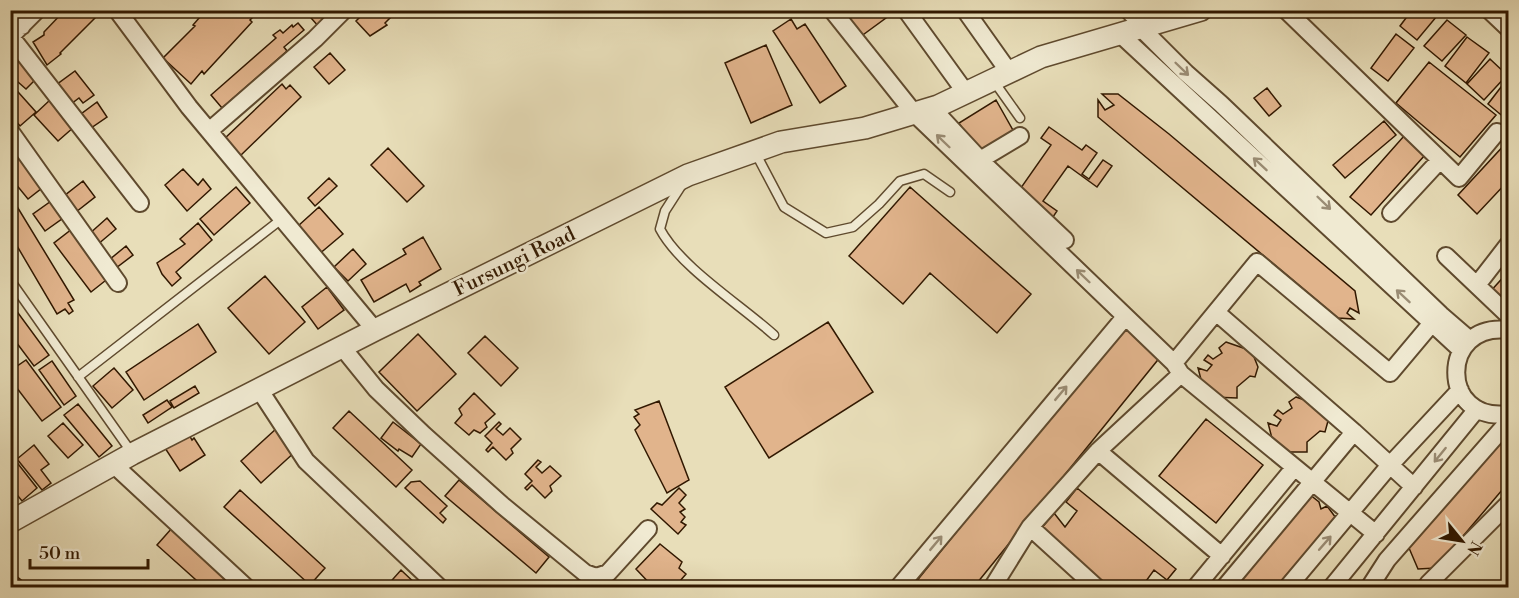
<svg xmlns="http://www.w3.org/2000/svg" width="1519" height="598" font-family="'Libre Bodoni',serif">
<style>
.building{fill:#e1b48c;stroke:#311800;stroke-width:1.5}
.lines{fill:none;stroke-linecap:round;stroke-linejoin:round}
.service-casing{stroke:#5f4a2e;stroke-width:11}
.minor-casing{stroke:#5f4a2e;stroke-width:20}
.tertiary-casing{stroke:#5f4a2e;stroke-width:24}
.service{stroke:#f0ead2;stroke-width:8}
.minor{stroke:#f0ead2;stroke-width:16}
.tertiary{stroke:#f0ead2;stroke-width:21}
.oneway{stroke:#9a8c74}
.labels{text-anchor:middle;stroke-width:5;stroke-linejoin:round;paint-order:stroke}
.street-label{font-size:20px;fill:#311800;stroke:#f0ead2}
</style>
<rect width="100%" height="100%" fill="#e8deb9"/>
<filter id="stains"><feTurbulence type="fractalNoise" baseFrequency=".00333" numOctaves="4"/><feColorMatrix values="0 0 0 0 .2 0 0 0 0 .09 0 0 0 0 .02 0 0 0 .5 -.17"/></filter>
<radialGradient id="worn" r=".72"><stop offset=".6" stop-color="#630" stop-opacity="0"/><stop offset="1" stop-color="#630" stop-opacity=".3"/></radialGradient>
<path class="building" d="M65,10H103L60,53L61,54L47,65L33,42L44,35V32Z
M206,10H254L257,13L250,20L252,22L204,74L202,71L191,84L163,58L195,26L193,25Z
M304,10H337L319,27Z
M367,10H398L385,23L387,25L370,36L356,21Z
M841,10H887L890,15L860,37Z
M1412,10H1442L1417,40L1400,26Z
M791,19L797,29L805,24L846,86L820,103L773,31Z
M1447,20L1466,35L1442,61L1424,46Z
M298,23L304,30L284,47L287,51L222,108L211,95L276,38L273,35L280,30L283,33L292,25L293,27Z
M1396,34L1414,48L1388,81L1371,68Z
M1467,37L1489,53L1466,83L1445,66Z
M766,45L792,105L751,123L725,63Z
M13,50L36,79L26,89L10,75V53Z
M330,53L345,70L329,84L314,67Z
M1490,59L1507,75L1484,100L1467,84Z
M1429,62L1496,115L1460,157L1396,103Z
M75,71L94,95L83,103L79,98L71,104L56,85Z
M1508,78V116L1506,119L1488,104Z
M10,83L36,112L20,126L10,114Z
M282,84L286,89L290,85L301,97L239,157L223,140Z
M1267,88L1281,106L1269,116L1254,98Z
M1102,94H1118L1169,134L1355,291L1359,313L1350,308L1347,313L1354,319L1338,318L1098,117V100L1105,110L1114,105Z
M51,99L74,127L58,141L34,115Z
M996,100L1014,132L977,154L959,123Z
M97,102L107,117L91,128L81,114Z
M1384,121L1396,135L1345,178L1333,165Z
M1049,127L1082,150L1086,145L1097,153L1082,174L1089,179L1103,160L1112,166L1097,187L1068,166L1043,201L1057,211L1053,217L1018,192L1051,145L1041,138Z
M1404,136L1425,155L1371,215L1350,197Z
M1508,141V181L1477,214L1458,195Z
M388,148L424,186L407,202L371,165Z
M18,157L42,188L28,199L10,177V162Z
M183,169L198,185L203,179L211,189L187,211L165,185Z
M329,178L337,186L315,206L308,198Z
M83,181L95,197L76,212L64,196Z
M236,187L250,203L214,235L200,219Z
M910,187L1031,294L997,333L930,273L903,304L849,256Z
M10,195L74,300L68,303L73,311L69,314L65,309L57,314L10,234Z
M54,199L66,216L45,231L33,214Z
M319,207L343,234L318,255L309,245L313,242L298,226Z
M107,218L116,229L97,245L88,235Z
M198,223L212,240L176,272L181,278L172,286L162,274L157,263L185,244L180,239Z
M72,229L110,277L91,292L54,243Z
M423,237L441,269L419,282L421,285L410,292L406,284L374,302L361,280L406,254L403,249Z
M126,246L133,255L116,268L109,260Z
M353,249L366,264L348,281L334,267Z
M1508,272V308L1489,293Z
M265,276L305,322L269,354L228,308Z
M327,287L344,310L318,329L302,307Z
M10,302L49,355L34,366L10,334Z
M828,322L873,392L769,458L725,387Z
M198,324L216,352L144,400L126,372Z
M1124,325L1161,356L973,588H911Z
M418,334L456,374L417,411L379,372Z
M485,336L518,368L501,386L468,353Z
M1226,342L1246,349L1254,357L1258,367L1255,377L1250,376L1237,387V398L1212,397L1204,391L1198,368L1207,371L1212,365L1204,360L1208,355L1213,359L1222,353L1219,348Z
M26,360L61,407L42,421L10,379V371Z
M52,361L76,396L64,405L39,370Z
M114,368L133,390L112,408L93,386Z
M195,386L199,393L174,408L170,401Z
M474,393L495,414L485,423L487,427L480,433L474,430L469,435L455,423L462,415L459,409Z
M1296,397L1316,404L1324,412L1328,421L1325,432L1320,431L1307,442V452H1282L1274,446L1268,423L1277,426L1281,420L1274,415L1278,410L1283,414L1292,408L1289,402Z
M167,400L172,407L148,423L143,415Z
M659,401L689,480L667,493L635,430L640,425L634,417L639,414L635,410Z
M78,404L112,446L99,457L64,415Z
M349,411L412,470L396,487L333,428Z
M1206,419L1263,465L1216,523L1159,476Z
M393,422L421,444L412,457L399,449L398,451L381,438Z
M499,422L501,424L496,429L503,435L510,428L521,439L511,449L513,453L506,460L493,447L488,452L486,450L492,443L485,436Z
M63,423L83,445L68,458L48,436Z
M277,428L297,450L261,483L241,461Z
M1508,432V483L1436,568L1418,569L1409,548Z
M188,433L192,440L194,438L205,455L180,471L165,448Z
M34,445L49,464L41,470L51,483L42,490L17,459Z
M15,460L37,488L22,501L10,486V463Z
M538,460L541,462L536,467L542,473L550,466L561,476L550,486L552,491L545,498L532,485L527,490L525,488L532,481L525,474Z
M459,480L549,557L536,573L445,496Z
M420,481L447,506L440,513L446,519L443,523L405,488L411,482Z
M679,488L686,495L679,503L685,509L680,512L685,517L681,522L686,525L678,534L651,509L657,503L662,505Z
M1077,488L1176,569L1167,580L1154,570L1141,588H1111L1040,530L1054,513L1065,527L1077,511L1066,502Z
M240,490L325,568L310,585L224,507Z
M1309,494L1319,502L1321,509L1327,506L1336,518L1275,588H1231Z
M172,528L239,588H205L157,545Z
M660,544L682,562L679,568L686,574L680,581L686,588H654L636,569Z
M401,570L420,588H385Z
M10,571L26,584L23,588H10Z"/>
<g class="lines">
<defs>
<path id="service" d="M1122,10L1138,26
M993,80L1020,118
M755,152L784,207L826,233L853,227L879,204L900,181L924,174L950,192
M683,183L665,211L660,229C680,267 741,305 774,335
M10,280L132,453
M78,377L283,218"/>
<path id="minor" d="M117,10L189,107L375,330
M832,10L914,113L1174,363
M906,10L966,93
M965,10L1009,72
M1286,10L1459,178L1497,132
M1489,10L1508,28
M10,13L22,26
M1141,28L1186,73L1221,104L1441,315L1470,340
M1120,34L1461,350
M10,37L37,10
M11,37L140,203
M932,108L984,164L1065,240
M10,131L118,283
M209,131L315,39L344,10
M980,160L1020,136
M1391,213L1440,160
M1446,256L1508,315
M1477,285L1508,245
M1216,312L1354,432
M1508,330C1439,322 1439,423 1508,414
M342,347L376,389L424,435L502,505L585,573L596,577L608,573L648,529
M259,389L306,461L440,588
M1098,451L1222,556
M113,464L247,588
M1030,527L1097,588
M1376,534L1181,374L1174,363L1257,262L1390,373L1432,323
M1428,584L1508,504
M898,588L1125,317
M992,588L1030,527L1098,451L1181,374
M1195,588L1294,468
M1224,588L1354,432L1414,487
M1287,588L1390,465L1460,390
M1331,588L1477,409
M1369,588L1387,560L1508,422"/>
<path id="tertiary" d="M10,522L132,454L375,330L688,175L781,142L865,128L938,106L1041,57L1201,10"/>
</defs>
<use href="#service" class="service-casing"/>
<use href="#minor" class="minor-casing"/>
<use href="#tertiary" class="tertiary-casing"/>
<use href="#service" class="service"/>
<use href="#minor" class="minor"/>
<use href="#tertiary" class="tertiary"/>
</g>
<defs><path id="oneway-shaft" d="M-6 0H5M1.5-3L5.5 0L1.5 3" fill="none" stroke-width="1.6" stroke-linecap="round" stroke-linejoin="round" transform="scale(1.5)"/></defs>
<g class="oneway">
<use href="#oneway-shaft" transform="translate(1182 69) rotate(44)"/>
<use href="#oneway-shaft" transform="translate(943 141) rotate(-136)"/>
<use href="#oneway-shaft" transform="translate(1260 164) rotate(-137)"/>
<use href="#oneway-shaft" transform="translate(1324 203) rotate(44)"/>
<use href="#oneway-shaft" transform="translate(1083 276) rotate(-136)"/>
<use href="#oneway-shaft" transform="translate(1403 296) rotate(-137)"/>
<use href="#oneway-shaft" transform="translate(1061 393) rotate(-50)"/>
<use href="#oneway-shaft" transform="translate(1440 455) rotate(129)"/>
<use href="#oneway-shaft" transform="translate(936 543) rotate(-50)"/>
<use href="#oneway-shaft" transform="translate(1325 543) rotate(-49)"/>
</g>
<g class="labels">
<g class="street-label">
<text transform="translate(514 261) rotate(-26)" y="7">Fursungi Road</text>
</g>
</g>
<rect width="1519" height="598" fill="none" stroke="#e8deb9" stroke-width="36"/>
<rect x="12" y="12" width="1495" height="574" fill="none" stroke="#311800" stroke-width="3"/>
<rect x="18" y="18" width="1483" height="562" fill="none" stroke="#311800" stroke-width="1.5"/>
<g transform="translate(1462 541) rotate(120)" stroke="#f0ead2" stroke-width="4.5" paint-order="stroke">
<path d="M0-4.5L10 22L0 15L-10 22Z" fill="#311800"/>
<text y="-9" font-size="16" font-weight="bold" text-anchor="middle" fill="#311800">N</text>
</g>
<path d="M30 559v9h118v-9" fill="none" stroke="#311800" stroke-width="3"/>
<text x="39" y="559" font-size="18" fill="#311800" stroke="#f0ead2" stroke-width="4.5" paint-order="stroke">50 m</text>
<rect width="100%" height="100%" filter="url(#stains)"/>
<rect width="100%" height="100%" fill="url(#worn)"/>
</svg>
